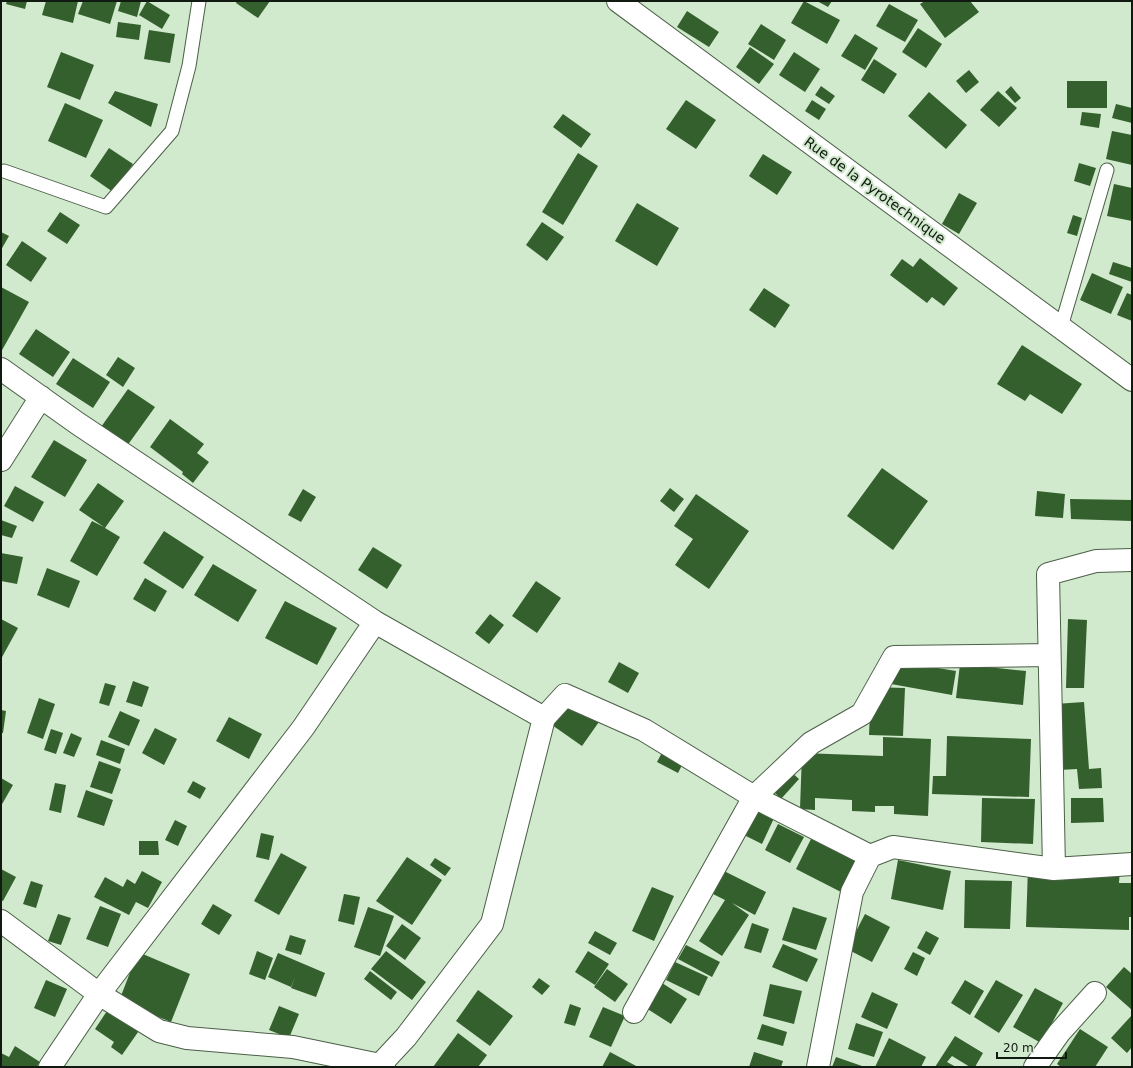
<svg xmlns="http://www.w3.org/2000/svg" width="1133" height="1068" font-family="'DejaVu Sans',sans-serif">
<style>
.building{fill:#34602d}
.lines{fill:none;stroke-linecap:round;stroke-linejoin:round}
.service-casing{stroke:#4b6047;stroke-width:15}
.minor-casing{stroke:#4b6047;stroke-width:24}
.service{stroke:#fff;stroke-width:13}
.minor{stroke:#fff;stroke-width:22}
.labels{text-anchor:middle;stroke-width:4;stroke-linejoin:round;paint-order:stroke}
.street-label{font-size:14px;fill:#111a10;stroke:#d1e9cd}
</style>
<rect width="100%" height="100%" fill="#d1e9cd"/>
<path class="building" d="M7,1H27L25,9L6,4Z
M46,1H78L73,23L42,15Z
M83,1H117L110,24L78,14Z
M121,1H141L137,17L118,11Z
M147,1L170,15L162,29L139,15Z
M237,1H270L258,18L236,3Z
M804,1L840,20L827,44L791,23Z
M817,1H832L828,7Z
M925,1H970L979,12L945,38L920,4Z
M889,4L918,20L905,42L876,26Z
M687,11L719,32L709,47L677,27Z
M118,22L141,25L139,40L116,37Z
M761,24L786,40L774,60L748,44Z
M918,28L942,44L926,68L902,52Z
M149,30L175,34L170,63L144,59Z
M855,34L878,48L865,70L841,56Z
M750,47L774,64L759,84L736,67Z
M61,52L94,65L80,100L47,87Z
M794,52L820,69L805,92L779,75Z
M874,59L897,74L884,94L861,80Z
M969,70L979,82L966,93L956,81Z
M1067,81H1107V108H1067Z
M821,86L835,96L829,104L815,95Z
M1011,86L1021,98L1015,103L1005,92Z
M115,91L158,104L151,127L108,103Z
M998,91L1017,108L999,127L980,110Z
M929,92L967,125L946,149L908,116Z
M686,100L716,120L696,149L666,129Z
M812,100L826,109L819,120L805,111Z
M65,103L103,120L86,158L48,141Z
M1116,104L1132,108V123L1112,118Z
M1082,112L1101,114L1099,128L1080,125Z
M563,114L591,134L581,148L553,127Z
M1112,131L1132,135V165L1106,159Z
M109,148L133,164L113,192L90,176Z
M578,153L598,166L563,225L542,212Z
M763,154L792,172L777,195L749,176Z
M1079,163L1096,168L1090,186L1074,181Z
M1114,184L1132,188V221L1107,216Z
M959,193L977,203L959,234L942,224Z
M637,203L679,228L657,266L615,241Z
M60,212L80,225L67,244L47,231Z
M1073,215L1082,218L1077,236L1067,233Z
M542,222L564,237L547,261L526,245Z
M1,232L9,236L1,250Z
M22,241L47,258L31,282L6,265Z
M920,258L958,288L944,306L932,297L927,303L890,275L902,259L913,267Z
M1113,262L1132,268V282L1109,274Z
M1092,273L1123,287L1111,314L1080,300Z
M1,287L29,302L1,352Z
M764,288L790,305L775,328L749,310Z
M1127,293L1132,295V321L1117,315Z
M36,329L70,352L53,377L19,354Z
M1022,345L1082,384L1062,414L1030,394L1025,401L997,384Z
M118,357L135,368L123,387L106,375Z
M73,358L110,382L93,408L56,384Z
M128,389L155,407L127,446L101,427Z
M170,419L204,444L197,453L209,462L193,483L182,474L183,472L150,447Z
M54,440L87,460L65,497L31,477Z
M882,468L928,501L893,550L847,516Z
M98,483L124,501L105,528L120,537L97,576L70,561L92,521L104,527L79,510Z
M15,486L44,502L33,522L4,506Z
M670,488L684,499L674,512L660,501Z
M303,489L316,497L301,522L288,515Z
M1037,491L1065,494L1063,518L1035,516Z
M696,494L749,531L709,589L675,565L693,539L674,526Z
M1070,499L1132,500V521L1071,519Z
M1,520L17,526L12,538L1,535Z
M164,531L204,557L183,589L143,563Z
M373,547L402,565L387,589L358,570Z
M1,553L23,557L17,584L1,581Z
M213,564L257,590L238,622L194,595Z
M47,568L80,581L69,608L37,595Z
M145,578L167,591L155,612L133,599Z
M536,581L561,598L537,633L512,616Z
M285,601L337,628L317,665L265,638Z
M490,614L504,625L489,644L475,633Z
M1,619L18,628L1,659Z
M1068,619L1087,620L1084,688H1066Z
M895,661L956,671L952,695L891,684Z
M619,662L639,673L628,693L608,682Z
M960,664L1026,671L1023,705L956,698Z
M133,681L149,687L142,707L126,702Z
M105,683L116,686L109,706L99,703Z
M871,687L905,688L903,736L869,735Z
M561,691L601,719L582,746L542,718Z
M39,698L55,704L43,739L27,733Z
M1084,702L1089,769L1101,768L1102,788L1079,789L1077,769L1059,770L1055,704Z
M1,710L6,711L3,733H1Z
M120,711L140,720L129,746L108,737Z
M229,717L262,734L249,759L216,741Z
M155,728L177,739L164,765L142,753Z
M51,729L63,733L56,754L44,750Z
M71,733L82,738L74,757L63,753Z
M947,736L1031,739L1029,797L932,794L933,776H946Z
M883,737L931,739L928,816L894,814V806H875V812L852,811V800L815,798V810L800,809L802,753L883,756Z
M101,740L125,749L120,764L96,755Z
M666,745L687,755L678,773L657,762Z
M99,761L121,769L112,794L90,787Z
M780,762L799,779L781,799L763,781Z
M1,778L13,785L1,806Z
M193,781L206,788L200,799L187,792Z
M55,783L66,785L61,813L49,810Z
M86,790L113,800L104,826L77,817Z
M982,798L1035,799L1033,844L981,842Z
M1071,798H1103L1104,822L1071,823Z
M746,801L775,816L762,844L732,829Z
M175,820L187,826L178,846L165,840Z
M778,824L804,837L790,863L765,850Z
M261,833L274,836L269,860L256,857Z
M812,837L857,859L841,892L796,869Z
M139,841H158L159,855H139Z
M281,853L307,867L279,915L254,901Z
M407,857L442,880L412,925L376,901Z
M435,858L451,868L445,876L430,865Z
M898,860L951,871L943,910L891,899Z
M1028,867L1120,869L1119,883H1132V917H1129V930L1026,927Z
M1,869L16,877L3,901L1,900Z
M142,871L162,882L148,908L136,902L129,915L94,897L105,877L123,887L127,879L135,884Z
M724,871L766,892L755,915L732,903L749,915L722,956L699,941L725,900L713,894Z
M965,880L1012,881L1010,929L964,928Z
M31,881L43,885L36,908L23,904Z
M652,887L674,896L654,941L632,931Z
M344,894L360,897L354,925L338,921Z
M213,904L232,915L219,935L201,924Z
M100,906L121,914L108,947L86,939Z
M368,907L394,916L380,956L354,947Z
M793,907L827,918L816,950L782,940Z
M58,914L71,918L61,945L48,941Z
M865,914L890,927L872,962L847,949Z
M752,923L769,929L761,953L744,948Z
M402,924L421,938L405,960L386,946Z
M595,931L617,943L610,955L588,943Z
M926,931L939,938L930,955L917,948Z
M290,935L306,940L301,955L285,950Z
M783,944L818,959L807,982L772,967Z
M686,945L720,962L712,977L678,959Z
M257,951L273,958L265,980L249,974Z
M386,951L426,982L412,1000L371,969Z
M588,951L609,964L595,985L575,972Z
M138,952L190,974L171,1022L119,1001Z
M913,952L925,958L917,976L904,969Z
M278,953L325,973L316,997L291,988L295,977L291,987L268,977Z
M675,962L708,977L699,996L666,980Z
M1124,967L1132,974V1010L1106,987Z
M607,969L628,984L615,1002L594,987Z
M370,971L397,992L391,1000L364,979Z
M539,978L550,986L542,995L532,987Z
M46,980L67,989L55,1017L34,1008Z
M965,980L984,991L970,1015L951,1003Z
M996,980L1023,995L999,1033L974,1017Z
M662,983L687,999L671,1024L646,1008Z
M770,984L802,991L794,1024L763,1016Z
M1035,988L1063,1003L1041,1043L1013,1027Z
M478,990L513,1016L490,1046L456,1021Z
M872,992L898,1004L887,1029L861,1017Z
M570,1004L581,1008L575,1026L564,1023Z
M279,1006L299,1014L289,1038L269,1030Z
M603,1007L625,1016L611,1047L589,1037Z
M109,1008L143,1025L122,1055L111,1047L114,1042L95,1029Z
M1132,1015V1047L1127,1053L1111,1038Z
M856,1023L883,1032L874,1057L848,1049Z
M762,1024L787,1032L783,1046L757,1039Z
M1080,1029L1108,1047L1095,1067H1061L1057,1064Z
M458,1033L487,1055L478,1067H433Z
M955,1036L983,1053L975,1067H970L952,1056L947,1062L956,1067H935Z
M889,1038L926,1057L921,1067H875Z
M15,1046L40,1062L37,1067H1V1053L9,1057Z
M610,1052L638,1067H602Z
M754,1052L783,1061L781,1067H749Z
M836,1057L862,1066V1067H832Z"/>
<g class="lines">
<defs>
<path id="service" d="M4,171L106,207L172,131L189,66L199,1
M1061,327L1107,170"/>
<path id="minor" d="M618,1L1132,380
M1,369L77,423L375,622L544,718L565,695L644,730L754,797L811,743L862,714L894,657L1049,655
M1,460L41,397
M1054,869L1048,574L1096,561L1132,560
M1,921L99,994L159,1031L187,1038L293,1047L380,1065L384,1067
M634,1012L754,797L870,856
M50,1067L99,994L303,728L375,622
M378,1067L406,1037L492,924L544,718
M818,1067L852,892L870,856L893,847L1054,869L1132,864
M1035,1067L1059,1033L1095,993"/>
</defs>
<use href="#service" class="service-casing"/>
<use href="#minor" class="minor-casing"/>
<use href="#service" class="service"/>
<use href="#minor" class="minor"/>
</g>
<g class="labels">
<g class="street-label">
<text transform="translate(875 190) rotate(36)" y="5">Rue de la Pyrotechnique</text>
</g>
</g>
<rect width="1133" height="1068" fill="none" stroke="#111a10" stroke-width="4"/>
<path d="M997 1052v6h69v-6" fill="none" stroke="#111a10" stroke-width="2"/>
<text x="1003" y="1052" font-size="12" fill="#111a10" stroke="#d1e9cd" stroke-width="3" paint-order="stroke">20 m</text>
</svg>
